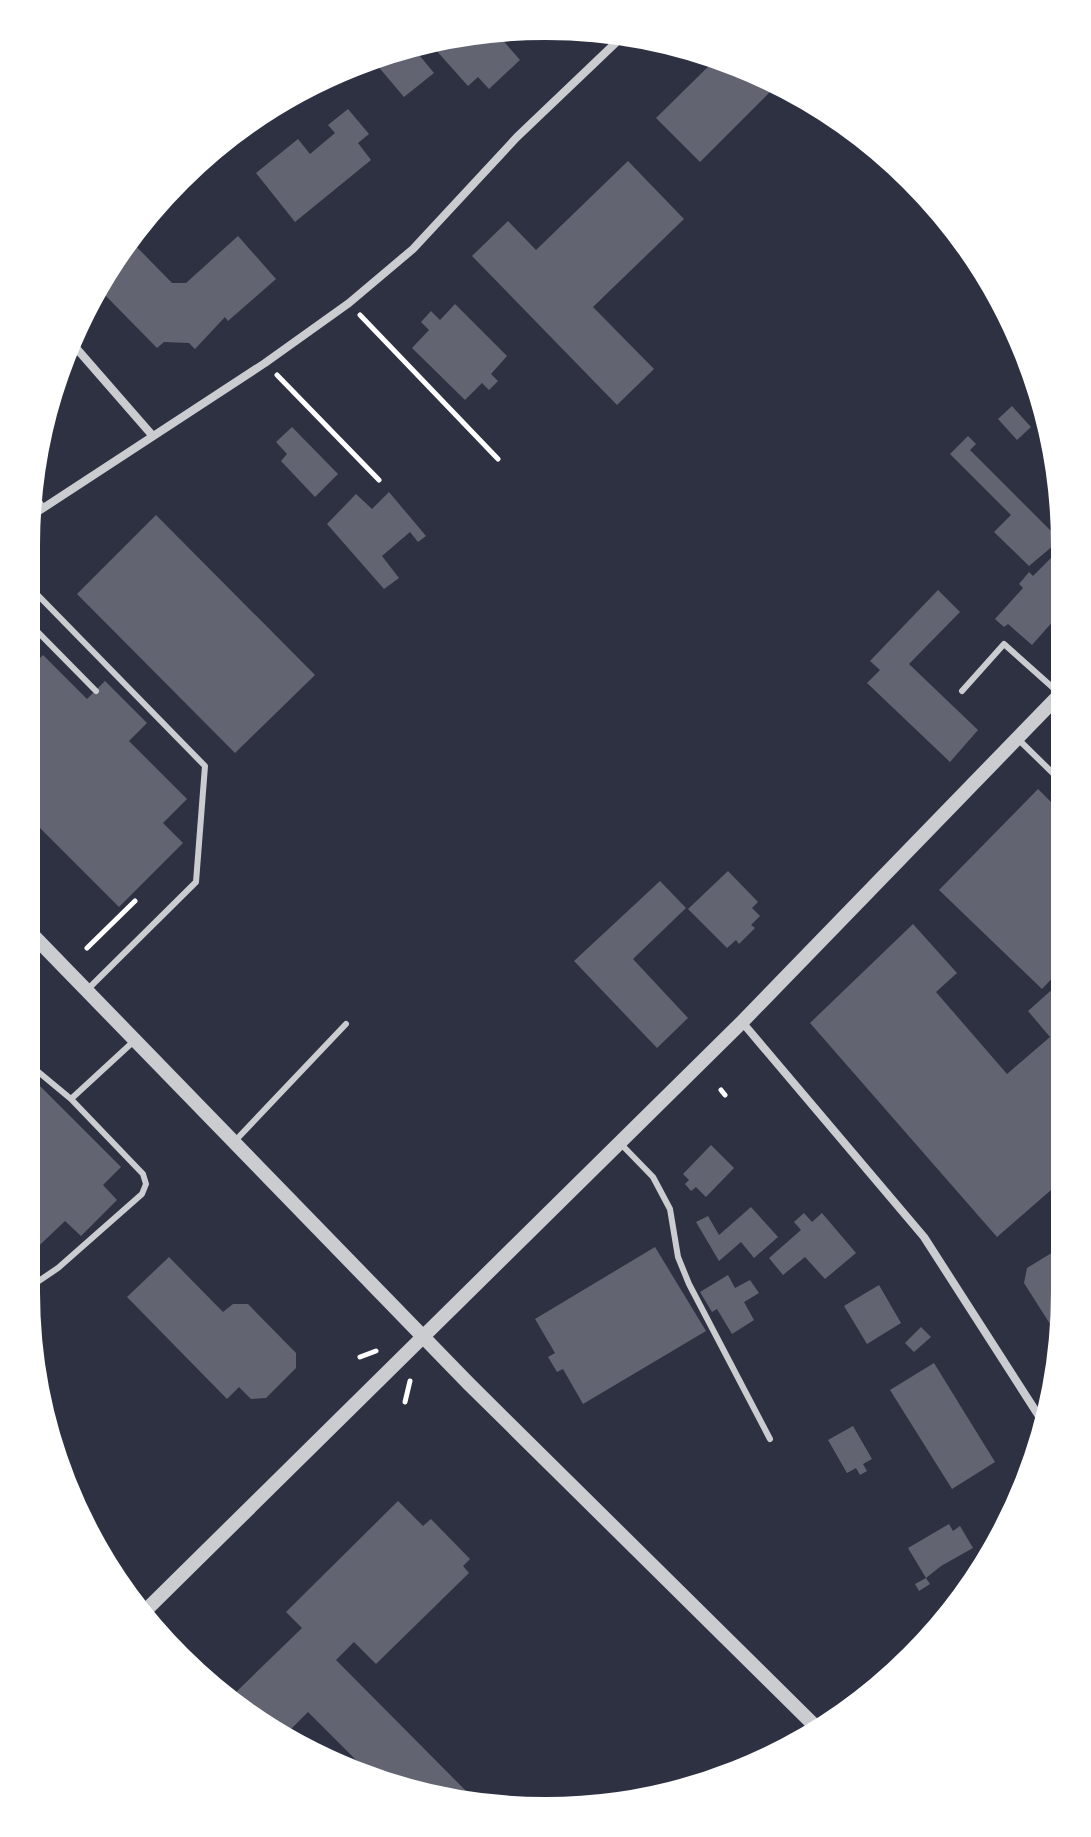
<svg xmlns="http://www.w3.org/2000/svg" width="1091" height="1837" font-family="Rubik,sans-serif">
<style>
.building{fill:#626471}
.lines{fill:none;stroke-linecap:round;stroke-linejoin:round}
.path{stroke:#fff;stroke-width:5}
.service{stroke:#caccd0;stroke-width:6}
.minor{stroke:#caccd0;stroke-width:8}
.tertiary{stroke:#caccd0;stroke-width:14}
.rim{fill:none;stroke:#fff;stroke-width:4}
</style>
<rect width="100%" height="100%" fill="#2d3142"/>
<path class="building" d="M493,29L520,60L489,89L478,77L468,86L426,39Z
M410,44L434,73L404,97L376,64L394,49Z
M719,56L745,64L780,82L700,162L656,118Z
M348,109L369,134L358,143L371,160L295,222L256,173L298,139L310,154L335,133L328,125Z
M628,161L684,219L593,307L654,369L617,405L472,256L508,221L536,250Z
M238,236L276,279L228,321L225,317L195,349L189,343L164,342L157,348L99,289L98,283L112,255L127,237L172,283H186Z
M455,304L507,356L491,374L498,381L489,390L482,383L465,400L412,348L429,330L421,322L431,311L440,320Z
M1012,406L1031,427L1017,440L998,419Z
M292,427L338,474L315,497L281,461L287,454L276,442Z
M968,436L976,444L970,450L1060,540L1029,566L994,532L1011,515L950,454Z
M389,492L426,536L418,542L410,532L382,556L399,578L384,589L327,524L356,494L372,509Z
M156,515L315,675L235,753L77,594Z
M1066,543V619L1061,625L1055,619L1032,645L1008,624L1004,627L995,619L1023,588L1019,584L1029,572L1033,576Z
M938,590L960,612L909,664L978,730L950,762L867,683L880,670L870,661Z
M43,655L87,699L105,681L147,723L129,741L187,799L163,823L183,843L119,907L25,813V673Z
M1038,789L1066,817V974L1061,969L1042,989L939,890Z
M728,871L758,902L752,908L760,916L751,925L755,928L739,944L736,940L727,948L688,909Z
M660,881L686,908L633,959L688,1018L657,1048L574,961Z
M913,924L957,973L936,992L1007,1074L1050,1037L1028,1011L1066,977V1177L997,1237L810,1023Z
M28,1074L121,1167L103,1185L117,1200L81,1236L65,1221L24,1260V1078Z
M711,1145L734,1168L706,1197L696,1187L691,1191L685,1184L689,1180L683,1174Z
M751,1207L778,1237L754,1258L741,1242L719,1261L696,1222L708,1216L719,1235Z
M804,1213L812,1222L822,1213L856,1253L825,1279L805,1257L783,1275L769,1258L801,1230L794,1222Z
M655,1247L706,1331L583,1404L563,1369L557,1372L548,1357L555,1353L535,1319Z
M1058,1249L1066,1263L1062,1343L1024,1283L1027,1268Z
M169,1257L223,1312L233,1304H248L296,1353V1368L266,1398L251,1399L239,1387L227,1399L127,1297Z
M728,1275L735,1288L750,1280L759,1293L744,1302L754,1320L732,1334L717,1309L712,1312L700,1292Z
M879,1285L901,1323L867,1344L844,1306Z
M921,1327L931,1337L914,1352L905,1343Z
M934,1363L995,1462L952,1489L890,1390Z
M853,1426L872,1459L863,1464L867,1471L860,1475L856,1468L847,1473L828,1440Z
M398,1501L423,1526L431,1519L470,1559L463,1566L469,1573L376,1664L354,1642L336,1660L476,1801L382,1786L308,1712L282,1738L255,1725L239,1709L244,1704L234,1694L302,1628L286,1612Z
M949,1524L953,1531L960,1526L973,1548L941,1566L926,1578L930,1584L919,1591L915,1584L926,1578L908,1548Z"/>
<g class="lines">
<path class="path" d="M360,315L498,459
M277,375L379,480
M87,948L135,901
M721,1090L725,1095
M360,1357L376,1351
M405,1402L410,1381"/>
<path class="service" d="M30,488L42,506
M25,582L205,766L196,882L87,990
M25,619L96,691
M962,691L1004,644L1060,694
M1019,740L1066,786
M71,1099L134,1041
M234,1142L346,1024
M619,1142L653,1177L670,1209L678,1257L689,1284L770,1439
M24,1291L58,1268L142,1194L146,1184L143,1174L71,1099L24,1060"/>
<path class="minor" d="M70,341L152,435
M25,520L265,363L349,303L413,249L517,137L627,32
M742,1022L924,1237L1046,1427"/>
<path class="tertiary" d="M25,927L469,1384L818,1729
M140,1616L742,1022L1066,688"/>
</g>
<path d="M0 0H1091V1837H0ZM545 38H546A507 507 0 0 1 1053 545V1292A507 507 0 0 1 546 1799H545A507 507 0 0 1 38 1292V545A507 507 0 0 1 545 38Z" fill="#fff" fill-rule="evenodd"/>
<path class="rim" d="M545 38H546A507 507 0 0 1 1053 545V1292A507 507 0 0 1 546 1799H545A507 507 0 0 1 38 1292V545A507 507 0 0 1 545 38Z"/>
</svg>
